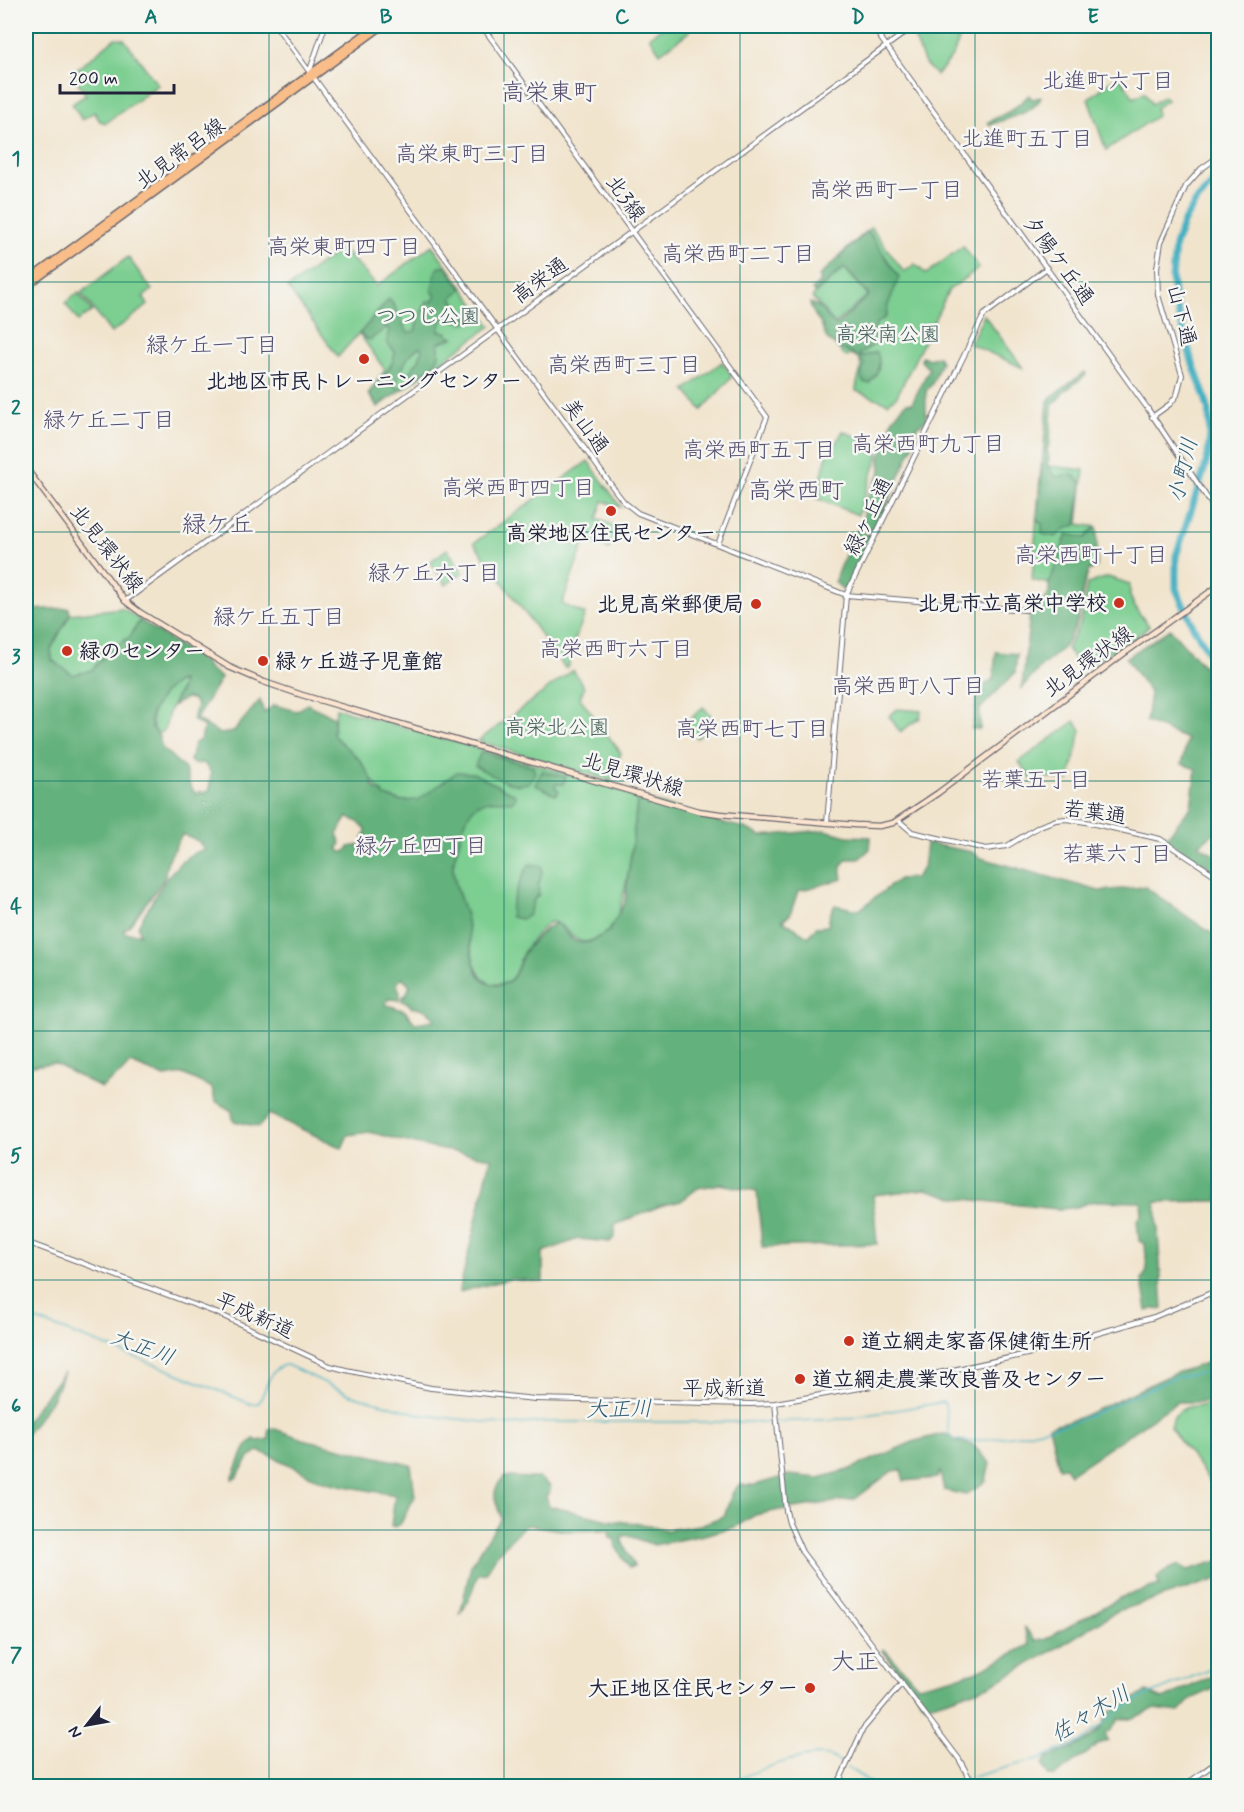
<svg xmlns="http://www.w3.org/2000/svg" width="1244" height="1812" font-family="Mynerve,'Klee One',sans-serif">
<style>
.green{fill:#7bce91;stroke:#4e7866;stroke-width:1.5}
.forest{fill:#64b17b;stroke:#436a5b;stroke-width:1.5;fill-rule:evenodd}
.lines{fill:none;stroke-linecap:round;stroke-linejoin:round}
.stream{stroke:#44b0c2;stroke-width:1.5}
.river{stroke:#44b0c2;stroke-width:7}
.tertiary-casing{stroke:#6a666e;stroke-width:6}
.secondary-casing{stroke:#6a666e;stroke-width:7}
.primary-casing{stroke:#6a666e;stroke-width:8}
.tertiary{stroke:#fff;stroke-width:4}
.secondary{stroke:#fce5d0;stroke-width:4.5}
.primary{stroke:#f8bd89;stroke-width:5}
.grid{fill:none;stroke:#0f766e;stroke-width:1.5;stroke-opacity:0.55}
.poi-dot{fill:#c8321e;stroke:#f6f6f2;stroke-width:2}
.labels{text-anchor:middle;stroke-width:5;stroke-linejoin:round;paint-order:stroke}
.street-label{font-size:21px;fill:#22223b;stroke:#f6f6f2}
.park-label{font-size:21px;fill:#415e59;stroke:#f6f6f2}
.poi-label{font-size:21px;font-weight:bold;fill:#22223b;stroke:#f6f6f2;text-anchor:start}
.neighbourhood-label{font-size:22px;fill:#564d70;stroke:#f6f6f2}
.water-label{font-size:22px;font-style:italic;fill:#305b71;stroke:#f6f6f2}
.quarter-label{font-size:24px;fill:#564d70;stroke:#f6f6f2}
.neatline{fill:none;stroke:#0f766e;stroke-width:2}
.grid-label{font-size:20px;text-anchor:middle;font-weight:bold;fill:#0f766e}
</style>
<rect width="100%" height="100%" fill="#f6f6f2"/>
<filter id="ink" filterUnits="userSpaceOnUse"><feTurbulence type="fractalNoise" baseFrequency=".0167" numOctaves="2"/><feDisplacementMap in="SourceGraphic" scale="12" xChannelSelector="R" yChannelSelector="G"/><feConvolveMatrix kernelMatrix="1 2 1 2 8 2 1 2 1" color-interpolation-filters="sRGB"/></filter>
<filter id="wash" filterUnits="userSpaceOnUse"><feTurbulence type="fractalNoise" baseFrequency=".008" numOctaves="4" result="noise"/><feDisplacementMap in="SourceGraphic" scale="24" xChannelSelector="R" yChannelSelector="G"/><feGaussianBlur stdDeviation="1.35" result="paint"/><feColorMatrix in="noise" values="0 0 0 0 0 0 0 0 0 0 0 0 0 0 0 0 0 1.4 0 .05"/><feComposite in="paint" operator="in"/></filter>
<g filter="url(#wash)">
<rect width="100%" height="100%" fill="#f1e4cd"/>
<path class="green" d="M664,26H686L690,31L660,53L649,37Z
M937,33L946,34L959,40C954,55 948,64 936,75L925,64L914,37Z
M115,38L124,39L158,85L106,123L100,121L94,112L82,120L72,104L86,95L72,74Z
M1119,75L1134,98L1144,92L1152,104L1164,96L1167,100L1156,108L1157,116L1106,150L1088,99Z
M871,227L904,272L915,264L926,274L963,246L979,268L949,290L897,396L888,403L856,391C856,380 864,369 859,358L852,355L846,357L832,342L871,295L839,256Z
M432,245L491,326L378,407L368,394L385,370L359,333L338,357L288,288L342,248L377,286Z
M128,257L152,290L143,297L148,305L111,333L81,293Z
M844,268L868,295L835,324L812,297Z
M78,293L92,311L78,321L65,303Z
M984,315L1023,368L970,344Z
M722,362L731,374V378L702,410L685,390Z
M843,431L876,445L879,454L858,515L816,498L830,443H836Z
M588,461L621,507L603,501L597,519L618,527L609,549L585,541L562,604L585,614L569,655V666L565,668L474,543Z
M1041,465L1084,470L1078,524L1097,527L1092,570L1086,569L1049,584L1032,580Z
M447,549L463,572L446,585L430,562Z
M1108,577L1130,584C1127,601 1139,613 1149,626L1138,636L1082,669L1067,649L1081,621L1087,584Z
M122,608L140,620L130,637L108,651L92,670L73,675L52,660L51,649L70,614Z
M573,670L584,687L580,698L621,753L611,781L478,741Z
M182,681V684L169,712L165,729L158,734C141,717 162,686 182,681Z
M703,707L716,721L697,738L685,724Z
M336,708L569,774L637,796C635,824 627,912 609,931C605,935 594,940 589,941C570,946 567,921 550,922C540,929 529,943 523,953C518,962 516,980 504,983C469,993 471,935 466,916C461,900 454,884 453,867C453,851 462,822 466,804L419,801L401,803L384,797L359,761L333,735Z
M897,709L921,711L920,718L900,732L889,716Z
M1075,721L1081,730L1069,781L1046,777L1035,784L1019,762Z
M1218,1405V1493L1170,1427C1176,1402 1197,1406 1218,1405Z"/>
<path class="forest" d="M1029,95L1032,99L1041,97C1036,113 1004,119 990,125L988,122L1012,110Z
M868,231L899,277L888,305L886,317L876,324L874,335L880,340L859,355L860,357L877,352C882,365 878,375 869,384L863,382L861,376L864,365C857,352 840,351 829,341C824,336 824,330 821,324C816,317 811,311 810,303L818,306L836,326L869,295L844,267L815,293L812,290L821,281L819,276Z
M439,267H447L462,289L452,298L464,316L473,320L463,323L450,318L442,319L439,331L446,332L449,337H455L438,343C444,362 429,368 415,378L408,377L409,372L419,360L422,349L420,347C406,354 403,368 397,382L394,383L395,387L404,388L378,406L369,394C377,383 394,367 395,352C388,342 384,346 389,331L387,327L370,340L365,338L360,333L389,299C401,312 400,321 408,333L415,331L419,317L427,301L432,302L436,296L432,291L435,273Z
M922,356L929,359L938,356L941,362L932,384L926,391V420L917,427L913,446L875,532L861,528L867,498L881,471L880,459L893,418L906,403H912L929,369L921,361Z
M1085,372L1086,375L1065,391L1052,406L1050,442L1047,450L1049,459L1047,465L1056,477L1072,474L1082,483L1076,525L1065,529L1056,537L1042,534V524L1037,520L1048,401L1051,397Z
M1094,528L1097,529V567L1089,570L1084,584L1078,621L1065,646L1041,667L1022,688L1031,603L1045,600L1049,593V584L1067,534L1085,538Z
M857,530L870,535L869,541L844,591L835,582L837,573Z
M26,599L30,602L27,607L29,610L69,608L70,614L51,649L52,660L73,675L92,670L108,651L130,637L140,620L206,663L208,668L221,678L196,719L220,734L233,732L260,700L264,713L274,705L297,711L307,704L334,717L333,735L360,760L373,781L372,784L377,791H381L385,796L401,801L418,800L457,772L473,773L514,794L516,798L511,802C474,795 468,809 459,842C457,850 453,860 453,868C453,887 464,903 467,921C470,939 470,993 503,984C518,980 518,962 525,951C534,940 542,930 555,923L559,925L574,941L582,943L590,942L609,931L625,902L638,797L722,823L745,828L761,836L825,830L848,836L871,837L870,849L859,859H847L841,866L843,879L798,891L790,915L782,920L809,937L816,927L828,926L830,914L835,905L859,910L899,879L915,878L923,868L926,843L972,852L981,858L1099,891L1145,887L1218,938V1201L1156,1202L1163,1309L1156,1308L1147,1311L1142,1280L1147,1270L1145,1244L1139,1241L1137,1220L1142,1215L1141,1202L1094,1201L1073,1208L1057,1209L956,1198L926,1189L873,1195L877,1244L762,1247L757,1191L720,1184L698,1188L681,1201L660,1206L615,1225V1236L610,1242L578,1239L543,1252V1282L510,1279L459,1292L491,1158L427,1147L369,1132L348,1135L342,1148L269,1114L259,1127L233,1121L232,1111L215,1101L212,1088L183,1074L165,1077L130,1063L122,1072L101,1088L54,1063L26,1067ZM182,681L180,691L172,706L186,698L192,699L197,705L193,720L204,727L201,739L194,744L190,761L194,764L204,763L211,773L209,791L195,793L190,786L185,769L162,748L158,734L152,728L150,721L152,712L163,694L177,682ZM348,817L358,822L366,830L362,845L349,847L345,852H341L338,848L341,843L337,834ZM182,834L198,841L205,850C176,852 151,903 138,926L140,934L126,933L123,931L130,925L164,879L167,863ZM402,977L410,985L406,995L402,997V1001L408,1003L412,1008C421,1006 432,1012 435,1020L415,1023L405,1011L385,1004L389,999L399,1000L400,993L397,984Z
M1170,629L1207,670L1218,692V830L1199,845L1218,857V873L1165,839L1191,807L1196,769L1182,764L1187,739L1146,722L1150,693L1126,658Z
M996,652L1017,654L1015,673L980,709V729H972L979,689L993,679Z
M481,752L533,767L535,772C533,775 532,779 530,781C517,793 487,772 475,766Z
M542,771L566,777L563,784H556L555,787L559,791L556,795L535,785Z
M530,864L542,866C544,876 536,883 539,894L534,900L528,916L521,919L511,917C508,905 523,874 530,864Z
M1218,1359V1402H1177L1070,1474L1065,1467L1059,1468L1049,1426L1079,1418L1173,1374Z
M64,1372L53,1398L26,1435V1421Z
M272,1428L303,1439L411,1465L415,1496L401,1523L396,1527L391,1526L395,1495C371,1490 329,1486 309,1475C292,1466 276,1457 258,1451L249,1458L236,1478L232,1479L246,1446L254,1439L258,1441L269,1439V1429Z
M942,1434L949,1435L955,1441L972,1444L990,1463L986,1481L966,1495L944,1490L940,1472L937,1478L904,1481L901,1470L892,1471L855,1499L780,1510L755,1515L735,1527L704,1535L654,1545L626,1535L621,1539L634,1566L629,1568L616,1547L615,1540L610,1538L609,1530L566,1531L530,1525L523,1527L497,1554L486,1573L478,1574L469,1599L460,1615L471,1565L501,1518C496,1500 489,1492 504,1477L539,1478L550,1486V1492L546,1496L549,1506L609,1520L648,1525L667,1530L700,1525L724,1516L733,1492L739,1485H755L789,1475L819,1478L848,1470L915,1441Z
M1218,1561V1579L1117,1611L1052,1651L989,1686L926,1706L882,1650L884,1649L918,1686L976,1672L1029,1645L1024,1626L1035,1641L1046,1639L1122,1597L1159,1585L1157,1577L1163,1572L1179,1565L1188,1570Z
M1215,1675L1217,1684L1211,1690L1191,1699L1179,1712L1154,1709L1131,1719H1119L1111,1730L1105,1734L1108,1741L1101,1743L1055,1776H1049L1043,1765L1046,1758C1065,1751 1085,1744 1100,1729C1104,1725 1105,1717 1109,1713C1119,1704 1135,1698 1147,1692L1163,1699Z"/>
<g class="lines">
<path class="stream" d="M26,1316L164,1368L251,1404L259,1403C266,1390 270,1365 287,1365L351,1395L423,1415L509,1425L544,1422H772L844,1419L943,1402L945,1404L949,1436L954,1440L975,1441L1018,1435L1075,1422L1176,1377L1207,1372L1218,1367
M848,1768L876,1786
M972,1777L1038,1759L1070,1746L1080,1742L1125,1707L1139,1699L1211,1669L1218,1662
M724,1786C748,1774 801,1751 828,1756C834,1758 839,1761 844,1765
M936,1786L967,1778"/>
<path class="river" d="M1218,177L1195,203L1184,221L1175,245L1172,279L1175,301L1191,358L1205,397L1209,412L1210,435L1208,455L1204,471L1176,556V589L1194,628L1218,669"/>
</g>
</g>
<g filter="url(#ink)">
<g class="lines">
<defs>
<path id="tertiary" d="M276,26L617,493L624,502L638,513L846,595L1026,610
M482,26L767,417L718,544
M872,26L1148,409L1218,514
M309,73L325,26
M1152,417L1170,404L1177,395L1182,375L1158,295L1157,268L1161,242L1186,186L1201,169L1218,157
M125,601L914,26
M898,820L912,832L986,849L1007,846L1040,826L1056,820L1066,819L1086,822L1160,839L1218,877
M827,823L846,595L984,315L1047,268
M26,1242L219,1314L330,1366L346,1370L431,1388L535,1399L751,1404L775,1403L906,1380L1027,1354L1154,1317L1218,1290
M775,1403L786,1511L789,1523L802,1552L959,1759L974,1786
M837,1786L863,1729L902,1683
M1184,1786L1218,1761"/>
<path id="secondary" d="M26,468L125,601L141,613L229,667L264,682L302,695L698,811L720,814L855,825L879,826L893,823L938,793L1122,655L1218,586"/>
<path id="primary" d="M26,281L375,26
M26,287L383,26"/>
</defs>
<use href="#tertiary" class="tertiary-casing"/>
<use href="#secondary" class="secondary-casing"/>
<use href="#primary" class="primary-casing"/>
<use href="#tertiary" class="tertiary"/>
<use href="#secondary" class="secondary"/>
<use href="#primary" class="primary"/>
</g>
</g>
<path class="grid" d="M269,26V1786M504,26V1786M740,26V1786M975,26V1786M26,282H1218M26,532H1218M26,781H1218M26,1031H1218M26,1280H1218M26,1530H1218"/>
<g class="poi-dot">
<circle cx="364" cy="359" r="6"/>
<circle cx="611" cy="511" r="6"/>
<circle cx="1119" cy="603" r="6"/>
<circle cx="756" cy="604" r="6"/>
<circle cx="67" cy="651" r="6"/>
<circle cx="263" cy="661" r="6"/>
<circle cx="849" cy="1341" r="6"/>
<circle cx="800" cy="1379" r="6"/>
<circle cx="810" cy="1688" r="6"/>
</g>
<g class="labels">
<g class="street-label">
<text transform="translate(180 153) rotate(-36)" y="7">北見常呂線</text>
<text transform="translate(626 198) rotate(54)" y="7">北3線</text>
<text transform="translate(1059 260) rotate(54)" y="7">夕陽ケ丘通</text>
<text transform="translate(540 280) rotate(-36)" y="7">高栄通</text>
<text transform="translate(1182 315) rotate(76)" y="7">山下通</text>
<text transform="translate(586 426) rotate(54)" y="7">美山通</text>
<text transform="translate(868 516) rotate(-64)" y="7">緑ヶ丘通</text>
<text transform="translate(107 548) rotate(52)" y="7">北見環状線</text>
<text transform="translate(1088 661) rotate(-36)" y="7">北見環状線</text>
<text transform="translate(633 774) rotate(17)" y="7">北見環状線</text>
<text transform="translate(1095 812) rotate(8)" y="7">若葉通</text>
<text transform="translate(255 1315) rotate(24)" y="7">平成新道</text>
<text x="724" y="1395">平成新道</text>
</g>
<g class="park-label">
<text x="428" y="323">つつじ公園</text>
<text x="888" y="341">高栄南公園</text>
<text x="557" y="734">高栄北公園</text>
</g>
<g class="poi-label">
<text x="364" y="388" text-anchor="middle">北地区市民トレーニングセンター</text>
<text x="611" y="540" text-anchor="middle">高栄地区住民センター</text>
<text x="1107" y="610" text-anchor="end">北見市立高栄中学校</text>
<text x="744" y="611" text-anchor="end">北見高栄郵便局</text>
<text x="79" y="658">緑のセンター</text>
<text x="275" y="668">緑ヶ丘遊子児童館</text>
<text x="861" y="1348">道立網走家畜保健衛生所</text>
<text x="812" y="1386">道立網走農業改良普及センター</text>
<text x="798" y="1695" text-anchor="end">大正地区住民センター</text>
</g>
<g class="neighbourhood-label">
<text x="1108" y="88">北進町六丁目</text>
<text x="1027" y="146">北進町五丁目</text>
<text x="472" y="161">高栄東町三丁目</text>
<text x="886" y="197">高栄西町一丁目</text>
<text x="344" y="254">高栄東町四丁目</text>
<text x="738" y="261">高栄西町二丁目</text>
<text x="212" y="352">緑ケ丘一丁目</text>
<text x="624" y="372">高栄西町三丁目</text>
<text x="109" y="427">緑ケ丘二丁目</text>
<text x="928" y="451">高栄西町九丁目</text>
<text x="759" y="457">高栄西町五丁目</text>
<text x="518" y="495">高栄西町四丁目</text>
<text x="1091" y="562">高栄西町十丁目</text>
<text x="434" y="580">緑ケ丘六丁目</text>
<text x="279" y="624">緑ケ丘五丁目</text>
<text x="616" y="656">高栄西町六丁目</text>
<text x="908" y="693">高栄西町八丁目</text>
<text x="752" y="736">高栄西町七丁目</text>
<text x="1036" y="787">若葉五丁目</text>
<text x="421" y="853">緑ケ丘四丁目</text>
<text x="1117" y="861">若葉六丁目</text>
</g>
<g class="water-label">
<text transform="translate(1182 470) rotate(-77)" y="8">小町川</text>
<text transform="translate(143 1346) rotate(21)" y="8">大正川</text>
<text transform="translate(619 1408) rotate(-1)" y="8">大正川</text>
<text transform="translate(1090 1713) rotate(-31)" y="8">佐々木川</text>
</g>
<g class="quarter-label">
<text x="549" y="100">高栄東町</text>
<text x="796" y="498">高栄西町</text>
<text x="218" y="532">緑ケ丘</text>
<text x="855" y="1669">大正</text>
</g>
</g>
<rect width="1244" height="1812" fill="none" stroke="#f6f6f2" stroke-width="66"/>
<g transform="translate(87 1725) rotate(239)" stroke="#f6f6f2" stroke-width="4.5" paint-order="stroke">
<path d="M0-4.5L10 22L0 15L-10 22Z" fill="#22223b"/>
<text y="-9" font-size="16" font-weight="bold" text-anchor="middle" fill="#22223b">N</text>
</g>
<path d="M60 84v9h114v-9" fill="none" stroke="#22223b" stroke-width="3"/>
<text x="69" y="84" font-size="18" fill="#22223b" stroke="#f6f6f2" stroke-width="4.5" paint-order="stroke">200 m</text>
<rect x="33" y="33" width="1178" height="1746" class="neatline"/>
<g class="grid-label">
<text x="151" y="23">A</text>
<text x="386" y="23">B</text>
<text x="622" y="23">C</text>
<text x="858" y="23">D</text>
<text x="1093" y="23">E</text>
<text x="16" y="165">1</text>
<text x="16" y="414">2</text>
<text x="16" y="663">3</text>
<text x="16" y="913">4</text>
<text x="16" y="1162">5</text>
<text x="16" y="1412">6</text>
<text x="16" y="1661">7</text>
</g>
</svg>
